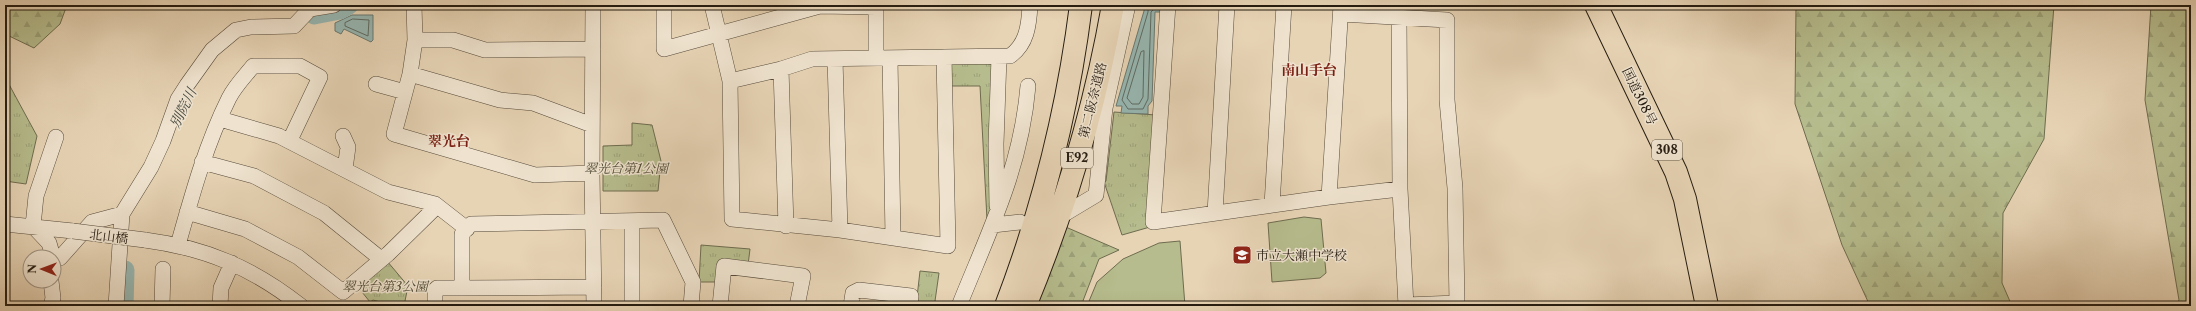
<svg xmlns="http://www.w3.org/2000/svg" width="2196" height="311" font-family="'Libre Caslon Text','Noto Serif JP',serif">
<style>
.forest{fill:url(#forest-firs);stroke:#6e6c4f}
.park{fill:url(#park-tufts);stroke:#6e6c4f}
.garden{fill:#b6bc8d;stroke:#6e6c4f}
.water{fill:#97b7b2;stroke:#697972}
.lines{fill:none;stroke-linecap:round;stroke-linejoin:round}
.shore{stroke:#5e6a62;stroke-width:1}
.river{stroke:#97b7b2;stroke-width:19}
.minor-casing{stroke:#564a3a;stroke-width:16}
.highway-casing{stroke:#251c11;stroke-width:24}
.minor{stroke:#efe3cf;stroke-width:15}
.highway{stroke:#e7d4b5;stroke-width:22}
.minor-bridge-casing{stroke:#564a3a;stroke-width:16;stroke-linecap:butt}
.minor-bridge{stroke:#efe3cf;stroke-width:15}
.labels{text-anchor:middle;stroke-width:3;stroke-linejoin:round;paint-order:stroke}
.shield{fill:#efe3cf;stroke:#62584a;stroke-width:1}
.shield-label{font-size:12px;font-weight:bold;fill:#251c11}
.street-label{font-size:13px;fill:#251c11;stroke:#efe3cf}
.park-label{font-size:13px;font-style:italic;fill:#504c36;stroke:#efe3cf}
.poi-label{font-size:13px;fill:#251c11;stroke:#efe3cf;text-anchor:start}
.neighbourhood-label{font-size:14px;font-weight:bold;fill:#7a1f14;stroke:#efe3cf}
.water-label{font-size:14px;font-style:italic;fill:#474a41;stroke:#efe3cf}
</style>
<defs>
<pattern id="forest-firs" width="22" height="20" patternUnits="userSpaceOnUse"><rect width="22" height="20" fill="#b6bc8d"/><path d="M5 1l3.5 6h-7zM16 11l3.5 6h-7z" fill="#9ca179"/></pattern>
<pattern id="park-tufts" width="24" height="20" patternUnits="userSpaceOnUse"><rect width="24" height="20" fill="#b6bc8d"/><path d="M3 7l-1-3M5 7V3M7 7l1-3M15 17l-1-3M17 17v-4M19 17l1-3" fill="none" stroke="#9ca179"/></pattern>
</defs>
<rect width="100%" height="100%" fill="#e7d4b5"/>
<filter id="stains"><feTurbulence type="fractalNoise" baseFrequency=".005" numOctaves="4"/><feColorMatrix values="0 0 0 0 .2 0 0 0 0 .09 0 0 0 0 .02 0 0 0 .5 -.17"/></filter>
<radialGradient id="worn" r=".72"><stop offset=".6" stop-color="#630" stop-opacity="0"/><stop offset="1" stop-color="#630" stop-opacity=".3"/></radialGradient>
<path class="forest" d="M5,5H67L60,24L34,48L5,34Z
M1796,5H2054L2044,139L2003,213L2002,283L2012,306H1870L1842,245L1795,104Z
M2151,5H2191V306H2176L2179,300L2145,100Z
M1061,225L1119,250L1099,259L1081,306H1032Z"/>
<path class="park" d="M955,61L994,64L992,210L987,220L980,86H950V66Z
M5,77L37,136L26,184L5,181Z
M1114,112L1156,115L1150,227L1122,235L1104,182L1106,181Z
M632,123L652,125L661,161L658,191H603V146L632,145Z
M701,245L750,249L748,265L719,262L717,282H699Z
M387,261L408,286L404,306H394L373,300L370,302L358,287Z
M920,271L939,273L935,301L944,306H916Z"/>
<path class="garden" d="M1304,217L1321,219L1326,273L1320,278L1272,282L1268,223Z
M1180,241L1185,306H1087L1097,282L1123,259L1159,243Z"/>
<path class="water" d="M1144,5H1161V12H1155L1152,101L1148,106V114L1121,113L1122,106H1116L1144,11Z
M352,15H373V40L371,42L344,29L341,34L335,31V23Z"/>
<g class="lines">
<path class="shore" d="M1148,5V12L1122,100L1128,109H1143L1148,99L1151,12L1158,5
M353,19L369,20L368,36L345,26V23Z
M1144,51L1143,97L1139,104H1132L1127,98L1141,52Z"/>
<path class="river" d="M314,15L340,10L349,5
M124,306L125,270"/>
<defs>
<path id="minor" d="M593,5L592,173L594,306
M664,5V49L820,6L876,7
M712,5L730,81L732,219L840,230L948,246L944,57
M876,5V57
M1168,5L1153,222L1329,197L1400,189
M1341,14L1447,20V100L1455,188L1457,303L1406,305
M1399,17L1400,189L1406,306
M415,40H453L485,50L593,49
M890,58L893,238
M835,59L840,230
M781,69L786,226
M410,74L415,40L414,5
M730,81L781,69L812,59L1010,56C1027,44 1029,25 1030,5
M376,84L405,92
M220,119L279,136L388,192L435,204L467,229
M343,136L348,147L345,169
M202,162L254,176L324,213L381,259
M592,173L535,175L394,134L410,74L500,100L533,103L592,125
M1329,197L1341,5
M1272,205L1284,5
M997,206L996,144L999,57
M187,212L245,229L298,257L343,292L388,254L437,206
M1066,213L1096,195L1105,108L1128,5
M1215,213L1227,5
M632,221V306
M5,224L73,231
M993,225L1020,222
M145,240C206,248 253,268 301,306
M178,245C192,195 206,144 229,98C235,86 245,76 253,66H300L320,77L290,140
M53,255L60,258L92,222L122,214
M53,257L49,243L33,226L36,196L56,137
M594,287L462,288V234L471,224L663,220L693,282L691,306
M51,306L53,298L51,281
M116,306L122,214L151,167L163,141L178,99L187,85L212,50L236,30L251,27L294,26L310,9L334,5
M162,306L163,269
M220,306L221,288L232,263
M435,306V290L437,288H462
M720,306L724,266L803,276L797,306
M851,306L853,293L859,290L911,296L910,306
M959,306C989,231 1021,169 1028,86"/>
<path id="highway" d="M1596,5L1676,172L1685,199L1707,306
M1006,306C1043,209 1068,108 1081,5
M1025,306C1065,209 1095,108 1113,5"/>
</defs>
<use href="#minor" class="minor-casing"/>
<use href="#highway" class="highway-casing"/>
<use href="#minor" class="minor"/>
<use href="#highway" class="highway"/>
<defs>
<path id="minor-bridge" d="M73,231L145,240"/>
</defs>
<use href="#minor-bridge" class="minor-bridge-casing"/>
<use href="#minor-bridge" class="minor-bridge"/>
</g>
<defs>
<symbol id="school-square" viewBox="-11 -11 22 22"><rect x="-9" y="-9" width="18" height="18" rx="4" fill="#8f2418" stroke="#efe3cf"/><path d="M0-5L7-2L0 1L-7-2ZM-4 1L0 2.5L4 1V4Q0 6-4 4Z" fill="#fff"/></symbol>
</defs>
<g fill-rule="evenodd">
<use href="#school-square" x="1231" y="244" width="22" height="22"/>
</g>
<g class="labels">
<g class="shield">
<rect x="1652" y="140" width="30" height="20" rx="3"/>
<rect x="1061" y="148" width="32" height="20" rx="3"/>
</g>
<g class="shield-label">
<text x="1667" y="154">308</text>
<text x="1077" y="162">E92</text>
</g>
<g class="street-label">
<text transform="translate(1640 96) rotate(64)" y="5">国道308号</text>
<text transform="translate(1092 100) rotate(-76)" y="5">第二阪奈道路</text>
<text transform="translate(109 236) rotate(7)" y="5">北山橋</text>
</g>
<g class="park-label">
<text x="626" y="173">翠光台第1公園</text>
<text x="385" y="291">翠光台第3公園</text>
</g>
<g class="poi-label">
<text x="1256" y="260">市立大瀬中学校</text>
</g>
<g class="neighbourhood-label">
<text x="1309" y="75">南山手台</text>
<text x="449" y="146">翠光台</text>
</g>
<g class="water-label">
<text transform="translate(183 108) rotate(-64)" y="5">別院川</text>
</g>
</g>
<rect width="2196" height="311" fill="none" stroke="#e7d4b5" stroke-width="20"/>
<rect x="6" y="6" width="2184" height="299" fill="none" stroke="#251c11" stroke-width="2"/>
<rect x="10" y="10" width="2176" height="291" fill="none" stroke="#251c11"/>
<g transform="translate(42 269) rotate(271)"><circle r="19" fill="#efe3cf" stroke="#9e9383"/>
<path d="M0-3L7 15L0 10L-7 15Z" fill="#8f2418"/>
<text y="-6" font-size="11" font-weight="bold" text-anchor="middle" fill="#251c11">N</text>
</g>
<rect width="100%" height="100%" filter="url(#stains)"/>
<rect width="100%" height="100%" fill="url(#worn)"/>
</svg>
